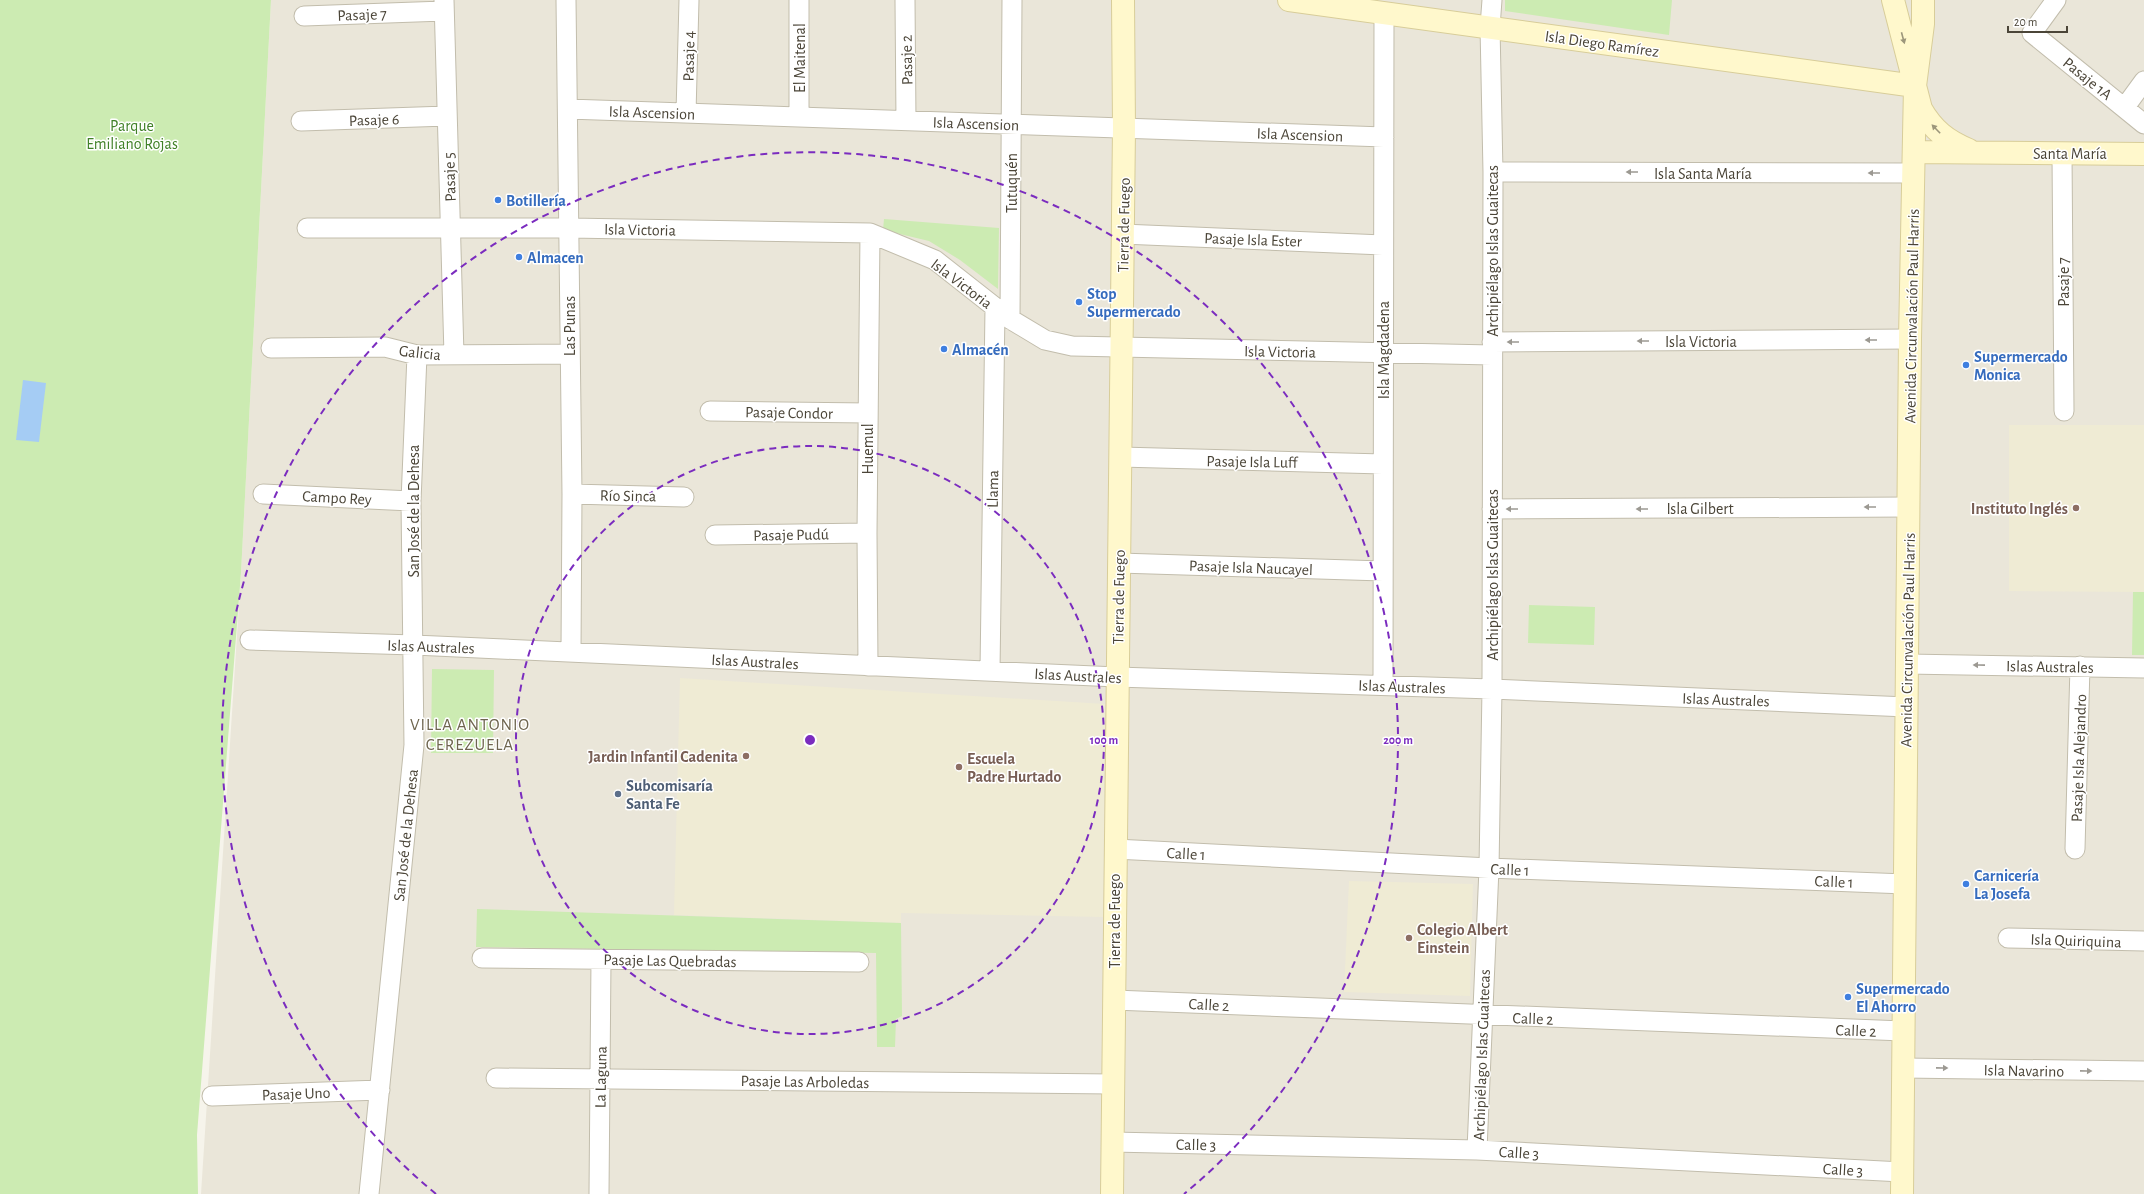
<svg xmlns="http://www.w3.org/2000/svg" width="2144" height="1194" font-family="'Alegreya Sans',sans-serif">
<style>
.residential{fill:#eae6d9}
.education{fill:#efebd4}
.green{fill:#ccebb2}
.water{fill:#a5ccf4}
.lines{fill:none;stroke-linecap:round;stroke-linejoin:round}
.street-casing{stroke:#c2bdac;stroke-width:21}
.secondary-casing{stroke:#d8cd99;stroke-width:24}
.street{stroke:#fff;stroke-width:19}
.secondary{stroke:#fff8cc;stroke-width:22}
.oneway{fill:#9c967b}
.oneway2{fill:#9c9992}
.ring{fill:none;stroke:#7b2cbf;stroke-width:2;stroke-dasharray:7 5}
.shop-dot{fill:#3f7fe0;stroke:#fff;stroke-width:1.5}
.education-dot{fill:#8d6e63;stroke:#fff;stroke-width:1.5}
.service-dot{fill:#5c6f8a;stroke:#fff;stroke-width:1.5}
.labels{text-anchor:middle;stroke-width:3;stroke-linejoin:round;paint-order:stroke}
.street-label{font-size:16px;fill:#4b4538;stroke:#fff}
.park-label{font-size:16px;fill:#408127;stroke:#fff}
.shop-label{font-size:16px;font-weight:bold;fill:#366cbe;stroke:#fff;text-anchor:start}
.education-label{font-size:16px;font-weight:bold;fill:#785e54;stroke:#fff;text-anchor:end}
.service-label{font-size:16px;font-weight:bold;fill:#4e5e75;stroke:#fff;text-anchor:start}
.neighbourhood-label{font-size:17px;letter-spacing:1px;fill:#6e654e;stroke:#fff}
.centre{fill:#7b2cbf;stroke:#fff;stroke-width:2}
.ring-label{font-size:12px;text-anchor:middle;font-weight:bold;fill:#7b2cbf;stroke:#fff;stroke-width:3;stroke-linejoin:round;paint-order:stroke}
</style>
<rect width="100%" height="100%" fill="#f6f4eb"/>
<path class="residential" d="M271,0H2144V1194H201L241,573Z"/>
<path class="education" d="M2009,425H2144V592L2009,591Z
M680,678L1105,704L1103,917L901,913V923L674,915Z
M1349,881L1473,884L1470,996L1344,992Z"/>
<path class="green" d="M0,0H271L241,573L197,1135L198,1194H0Z
M1505,0H1672L1669,35L1505,11Z
M884,219L999,228L998,289L960,260L929,241L883,230Z
M2133,592H2144V655H2132Z
M1529,605L1595,607L1594,645L1528,643Z
M432,669L494,670L493,753H431Z
M477,909L901,923L902,1016L896,1019L895,1047H877L876,953L476,947Z"/>
<path class="water" d="M23,380L46,383L39,442L16,440Z"/>
<g class="lines">
<defs>
<path id="street" d="M444,0L454,355
M566,0L572,494L571,652
M799,0V117
M905,0L906,121
M2056,0L2032,33L2144,124
M304,16L444,11
M2125,107L2144,81
M568,109L1384,137
M686,113L689,0
M301,121L447,116
M2062,154L2064,411
M1493,172L1913,173
M307,228H569L870,233L935,260L1010,319L1045,340L1072,346L1492,355
M1122,234L1383,245
M1010,319L1012,0
M1492,342L1910,339
M271,348L385,347L417,355L569,354
M710,411L868,413
M1120,457L1383,464
M263,494L411,501
M572,494L684,497
M1492,509L1909,507
M715,535L867,533
M1119,563L1383,571
M250,640L414,645L1117,677L1492,689L1907,707
M1907,664L2144,668
M868,666L867,533L870,233
M990,671L995,308
M1383,685L1384,14
M1115,849L1489,868L1905,884
M2075,849L2080,666
M2008,938L2144,941
M482,958L859,962
M1114,1000L1903,1031
M1903,1068L2144,1071
M496,1078L1113,1084
M212,1096L380,1090
M1112,1142L1477,1150L1902,1172
M1477,1150L1489,868L1492,689L1493,172L1490,27L1492,0
M369,1194L414,745L411,501L417,355
M599,1194L601,959"/>
<path id="secondary" d="M1289,0L1915,86
M1893,0L1921,109C1933,130 1947,141 1969,150
M1914,152L2144,154
M1112,1194L1124,128L1123,0
M1902,1194L1910,339L1915,86L1923,24V0"/>
</defs>
<use href="#street" class="street-casing"/>
<use href="#secondary" class="secondary-casing"/>
<use href="#street" class="street"/>
<use href="#secondary" class="secondary"/>
</g>
<defs><path id="oneway-solid" d="M-6-.8H1V-3.2L6.5 0L1 3.2V.8H-6Z"/></defs>
<g class="oneway">
<use href="#oneway-solid" transform="translate(1903 38) rotate(75)"/>
<use href="#oneway-solid" transform="translate(1936 129) rotate(-134)"/>
</g>
<g class="oneway2">
<use href="#oneway-solid" transform="translate(1632 172) rotate(-180)"/>
<use href="#oneway-solid" transform="translate(1874 173) rotate(-180)"/>
<use href="#oneway-solid" transform="translate(1871 340) rotate(180)"/>
<use href="#oneway-solid" transform="translate(1643 341) rotate(180)"/>
<use href="#oneway-solid" transform="translate(1513 342) rotate(180)"/>
<use href="#oneway-solid" transform="translate(1870 507) rotate(180)"/>
<use href="#oneway-solid" transform="translate(1512 509) rotate(180)"/>
<use href="#oneway-solid" transform="translate(1642 509) rotate(180)"/>
<use href="#oneway-solid" transform="translate(1979 665) rotate(-179)"/>
<use href="#oneway-solid" transform="translate(1942 1068) rotate(1)"/>
<use href="#oneway-solid" transform="translate(2086 1071) rotate(1)"/>
</g>
<g class="ring">
<circle cx="810" cy="740" r="294"/>
<path d="M436 1194A588 588 0 1 1 1184 1194"/>
</g>
<g class="shop-dot">
<circle cx="498" cy="200" r="4"/>
<circle cx="519" cy="257" r="4"/>
<circle cx="1079" cy="302" r="4"/>
<circle cx="944" cy="349" r="4"/>
<circle cx="1966" cy="365" r="4"/>
<circle cx="1966" cy="884" r="4"/>
<circle cx="1848" cy="997" r="4"/>
</g>
<g class="education-dot">
<circle cx="2076" cy="508" r="4"/>
<circle cx="746" cy="756" r="4"/>
<circle cx="959" cy="767" r="4"/>
<circle cx="1409" cy="938" r="4"/>
</g>
<circle class="service-dot" cx="618" cy="794" r="4"/>
<g class="labels">
<g class="street-label">
<text transform="translate(362 14) rotate(-2)" y="6">Pasaje 7</text>
<text transform="translate(1602 43) rotate(8)" y="6">Isla Diego Ramírez</text>
<text transform="translate(688 56) rotate(-89)" y="6">Pasaje 4</text>
<text transform="translate(799 58) rotate(-90)" y="6">El Maitenal</text>
<text transform="translate(906 60) rotate(-91)" y="6">Pasaje 2</text>
<text transform="translate(2088 78) rotate(39)" y="6">Pasaje 1A</text>
<text transform="translate(652 112) rotate(2)" y="6">Isla Ascension</text>
<text transform="translate(374 119) rotate(-2)" y="6">Pasaje 6</text>
<text transform="translate(976 123) rotate(2)" y="6">Isla Ascension</text>
<text transform="translate(1300 134) rotate(2)" y="6">Isla Ascension</text>
<text x="2070" y="159">Santa María</text>
<text x="1703" y="179">Isla Santa María</text>
<text transform="translate(449 177) rotate(-92)" y="6">Pasaje 5</text>
<text transform="translate(1011 183) rotate(-90)" y="6">Tutuquén</text>
<text transform="translate(1123 225) rotate(-89)" y="6">Tierra de Fuego</text>
<text transform="translate(640 229) rotate(1)" y="6">Isla Victoria</text>
<text transform="translate(1253 239) rotate(2)" y="6">Pasaje Isla Ester</text>
<text transform="translate(1492 251) rotate(-90)" y="6">Archipiélago Islas Guaitecas</text>
<text transform="translate(2063 282) rotate(-90)" y="6">Pasaje 7</text>
<text transform="translate(962 283) rotate(37)" y="6">Isla Victoria</text>
<text transform="translate(1911 316) rotate(-89)" y="6">Avenida Circunvalación Paul Harris</text>
<text transform="translate(569 326) rotate(-90)" y="6">Las Punas</text>
<text x="1701" y="347">Isla Victoria</text>
<text transform="translate(1383 350) rotate(-90)" y="6">Isla Magdadena</text>
<text transform="translate(1280 351) rotate(1)" y="6">Isla Victoria</text>
<text transform="translate(420 352) rotate(6)" y="6">Galicia</text>
<text transform="translate(789 412) rotate(1)" y="6">Pasaje Condor</text>
<text transform="translate(867 449) rotate(-90)" y="6">Huemul</text>
<text transform="translate(1252 461) rotate(1)" y="6">Pasaje Isla Luff</text>
<text transform="translate(992 489) rotate(-89)" y="6">Llama</text>
<text transform="translate(628 495) rotate(1)" y="6">Río Sinca</text>
<text transform="translate(337 497) rotate(3)" y="6">Campo Rey</text>
<text x="1700" y="514">Isla Gilbert</text>
<text transform="translate(413 511) rotate(-90)" y="6">San José de la Dehesa</text>
<text transform="translate(791 534) rotate(-1)" y="6">Pasaje Pudú</text>
<text transform="translate(1251 567) rotate(2)" y="6">Pasaje Isla Naucayel</text>
<text transform="translate(1492 575) rotate(-90)" y="6">Archipiélago Islas Guaitecas</text>
<text transform="translate(1118 597) rotate(-89)" y="6">Tierra de Fuego</text>
<text transform="translate(1907 640) rotate(-89)" y="6">Avenida Circunvalación Paul Harris</text>
<text transform="translate(431 646) rotate(2)" y="6">Islas Australes</text>
<text transform="translate(755 661) rotate(3)" y="6">Islas Australes</text>
<text transform="translate(2050 666) rotate(1)" y="6">Islas Australes</text>
<text transform="translate(1078 675) rotate(3)" y="6">Islas Australes</text>
<text transform="translate(1402 686) rotate(2)" y="6">Islas Australes</text>
<text transform="translate(1726 699) rotate(2)" y="6">Islas Australes</text>
<text transform="translate(2078 758) rotate(-88)" y="6">Pasaje Isla Alejandro</text>
<text transform="translate(405 835) rotate(-84)" y="6">San José de la Dehesa</text>
<text transform="translate(1186 853) rotate(3)" y="6">Calle 1</text>
<text transform="translate(1510 869) rotate(2)" y="6">Calle 1</text>
<text transform="translate(1834 881) rotate(2)" y="6">Calle 1</text>
<text transform="translate(1114 921) rotate(-90)" y="6">Tierra de Fuego</text>
<text transform="translate(2076 940) rotate(2)" y="6">Isla Quiriquina</text>
<text transform="translate(670 960) rotate(1)" y="6">Pasaje Las Quebradas</text>
<text transform="translate(1209 1004) rotate(3)" y="6">Calle 2</text>
<text transform="translate(1533 1018) rotate(2)" y="6">Calle 2</text>
<text transform="translate(1856 1030) rotate(2)" y="6">Calle 2</text>
<text transform="translate(1481 1055) rotate(-88)" y="6">Archipiélago Islas Guaitecas</text>
<text transform="translate(2024 1070) rotate(1)" y="6">Isla Navarino</text>
<text transform="translate(600 1077) rotate(-89)" y="6">La Laguna</text>
<text transform="translate(805 1081) rotate(1)" y="6">Pasaje Las Arboledas</text>
<text transform="translate(296 1093) rotate(-2)" y="6">Pasaje Uno</text>
<text transform="translate(1196 1144) rotate(1)" y="6">Calle 3</text>
<text transform="translate(1519 1152) rotate(3)" y="6">Calle 3</text>
<text transform="translate(1843 1169) rotate(3)" y="6">Calle 3</text>
</g>
<g class="park-label">
<text x="132" y="131">Parque<tspan x="132" dy="18">Emiliano Rojas</tspan></text>
</g>
<g class="shop-label">
<text x="506" y="206">Botillería</text>
<text x="527" y="263">Almacen</text>
<text x="1087" y="299">Stop<tspan x="1087" dy="18">Supermercado</tspan></text>
<text x="952" y="355">Almacén</text>
<text x="1974" y="362">Supermercado<tspan x="1974" dy="18">Monica</tspan></text>
<text x="1974" y="881">Carnicería<tspan x="1974" dy="18">La Josefa</tspan></text>
<text x="1856" y="994">Supermercado<tspan x="1856" dy="18">El Ahorro</tspan></text>
</g>
<g class="education-label">
<text x="2068" y="514">Instituto Inglés</text>
<text x="738" y="762">Jardin Infantil Cadenita</text>
<text x="967" y="764" text-anchor="start">Escuela<tspan x="967" dy="18">Padre Hurtado</tspan></text>
<text x="1417" y="935" text-anchor="start">Colegio Albert<tspan x="1417" dy="18">Einstein</tspan></text>
</g>
<g class="service-label">
<text x="626" y="791">Subcomisaría<tspan x="626" dy="18">Santa Fe</tspan></text>
</g>
<g class="neighbourhood-label">
<text x="470" y="730">VILLA ANTONIO<tspan x="470" dy="20">CEREZUELA</tspan></text>
</g>
</g>
<circle cx="810" cy="740" r="6" class="centre"/>
<g class="ring-label">
<text x="1104" y="744">100 m</text>
<text x="1398" y="744">200 m</text>
</g>
<path d="M2008 26v6h59v-6" fill="none" stroke="#4b4538" stroke-width="2"/>
<text x="2014" y="26" font-size="12" fill="#4b4538" stroke="#ffffff" stroke-width="3" paint-order="stroke">20 m</text>
</svg>
